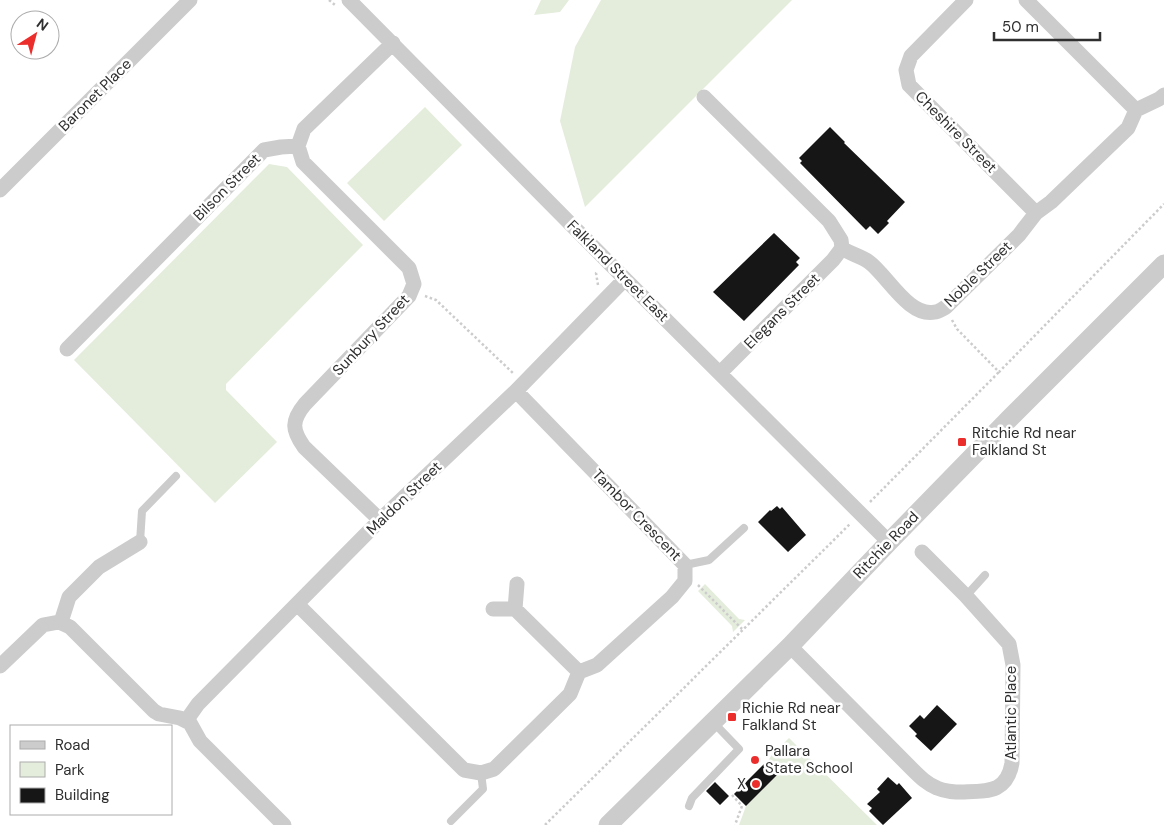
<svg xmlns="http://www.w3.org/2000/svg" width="1164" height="825" font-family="'DM Sans',sans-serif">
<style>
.green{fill:#e4eddc}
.building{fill:#161616}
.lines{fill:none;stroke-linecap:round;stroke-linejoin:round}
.path{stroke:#ccc;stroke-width:2.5;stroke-dasharray:2.5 2.5;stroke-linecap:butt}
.service{stroke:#ccc;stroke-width:8}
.minor{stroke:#ccc;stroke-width:15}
.tertiary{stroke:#ccc;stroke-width:19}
.poi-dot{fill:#eb2e2c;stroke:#fff;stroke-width:2}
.labels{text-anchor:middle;stroke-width:5;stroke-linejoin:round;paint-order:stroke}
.street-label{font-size:15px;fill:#2f2f2f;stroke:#fff}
.poi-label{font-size:15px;fill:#2f2f2f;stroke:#fff;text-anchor:start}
</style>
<rect width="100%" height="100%" fill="#fff"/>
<path class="green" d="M541,0H569L560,12L534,15Z
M601,0H792L585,207L560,121L575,47Z
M425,107L462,145L384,221L347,183Z
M269,164L287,167L363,245L226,384V390L277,442L215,503L74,360Z
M705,584L739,619L745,620L733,632L732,626L698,591Z
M789,738L877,825H739L746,806L777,775L767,763L771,756Z"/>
<path class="building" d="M830,127L845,142L844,143L905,202L887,221L889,223L878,234L870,226L866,230L800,163L802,161L799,158Z
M774,233L800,258L796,262L799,265L744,321L713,292Z
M777,506L780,509L782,507L806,535L788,552L758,522L770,510L771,511Z
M937,705L957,724L931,751L915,736L917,734L909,726L920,715L924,719Z
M765,763L777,775L746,806L734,794Z
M888,777L897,785L899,783L912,798L883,825L869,811L872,808L867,804L880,792L877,789Z
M715,782L729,796L720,805L706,791Z"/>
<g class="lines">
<path class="path" d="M329,0L335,5
M598,285L596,273L598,272
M425,296L436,300L514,374
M952,320L957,329L999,372L1164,204
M870,502L999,372
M698,585L742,629
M732,795L742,806L735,825
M545,825L850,524"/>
<path class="service" d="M140,542L142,511L176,476
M685,565L709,560L744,528
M966,596L985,575
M689,806L692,798L739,749L713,722
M451,821L483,789L481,773"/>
<path class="minor" d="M349,0L625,279L889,542
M966,0L911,56L906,70L909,85L1036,213
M1026,0L1136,110
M704,97L829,221L841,240L842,248
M298,146L303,162L409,268L414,284L409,296L305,404C291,421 292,430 304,447L380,520
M0,190L190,0
M842,248C850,254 861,256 869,262C887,275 909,318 935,312C938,312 942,309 946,307L1019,235L1036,213L1051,202L1128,128L1136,110L1159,99L1164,95
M67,349L264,150L281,147L298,146L304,129L393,43
M720,373L833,260L842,248
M517,584L515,609L579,672
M297,604L464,770L481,773L494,769L570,694L579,672L597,665L672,597L685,581V565L516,391
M493,609H515
M61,622L69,597L99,567L140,542
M790,646L912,769C920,777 927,784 937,788C946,792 955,792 964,792C989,791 1007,792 1012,763L1013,665L1009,644L966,596L922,552
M0,666L43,625L59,622L70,627L154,711L159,714L180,718L190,723L200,741L284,825
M186,721L198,704L380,520L516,391L625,279"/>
<path class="tertiary" d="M608,825L790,646L889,542L1010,418L1164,264"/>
</g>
<g class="poi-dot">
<rect x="957" y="437" width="10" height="10" rx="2.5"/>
<rect x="727" y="712" width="10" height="10" rx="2.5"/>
<circle cx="755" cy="760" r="5"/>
<circle cx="756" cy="784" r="5"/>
</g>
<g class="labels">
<g class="street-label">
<text transform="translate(95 95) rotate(-45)" y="5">Baronet Place</text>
<text transform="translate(956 132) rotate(45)" y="5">Cheshire Street</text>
<text transform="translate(227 187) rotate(-45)" y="5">Bilson Street</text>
<text transform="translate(618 271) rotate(45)" y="5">Falkland Street East</text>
<text transform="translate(978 274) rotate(-44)" y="5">Noble Street</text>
<text transform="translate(782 311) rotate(-45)" y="5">Elegans Street</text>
<text transform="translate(371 335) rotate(-47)" y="5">Sunbury Street</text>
<text transform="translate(404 498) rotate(-44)" y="5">Maldon Street</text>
<text transform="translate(637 515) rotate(46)" y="5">Tambor Crescent</text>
<text transform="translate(886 545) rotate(-46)" y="5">Ritchie Road</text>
<text transform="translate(1011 713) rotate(-90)" y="5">Atlantic Place</text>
</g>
<g class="poi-label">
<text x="972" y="438">Ritchie Rd near<tspan x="972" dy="17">Falkland St</tspan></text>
<text x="742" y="713">Richie Rd near<tspan x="742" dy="17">Falkland St</tspan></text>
<text x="765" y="756">Pallara<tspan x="765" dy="17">State School</tspan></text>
<text x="746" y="789" text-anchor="end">X</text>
</g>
</g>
<rect x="10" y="725" width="162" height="90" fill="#ffffff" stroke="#acacac"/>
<rect x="20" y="741" width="25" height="8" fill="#cccccc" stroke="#acacac"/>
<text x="55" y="750" font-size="15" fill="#2f2f2f">Road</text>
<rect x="20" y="762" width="25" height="15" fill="#e4eddc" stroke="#acacac"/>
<text x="55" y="775" font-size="15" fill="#2f2f2f">Park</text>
<rect x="20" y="788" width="25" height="15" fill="#161616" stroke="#acacac"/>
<text x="55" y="800" font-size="15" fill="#2f2f2f">Building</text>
<g transform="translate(35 35) rotate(36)"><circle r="24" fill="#ffffff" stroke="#acacac"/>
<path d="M0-4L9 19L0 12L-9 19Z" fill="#eb2e2c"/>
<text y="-8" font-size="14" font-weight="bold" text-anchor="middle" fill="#2f2f2f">N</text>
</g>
<path d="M994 32v8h106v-8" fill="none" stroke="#2f2f2f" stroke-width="2.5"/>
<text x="1002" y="32" font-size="15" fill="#2f2f2f" stroke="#ffffff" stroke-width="4" paint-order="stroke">50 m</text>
</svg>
